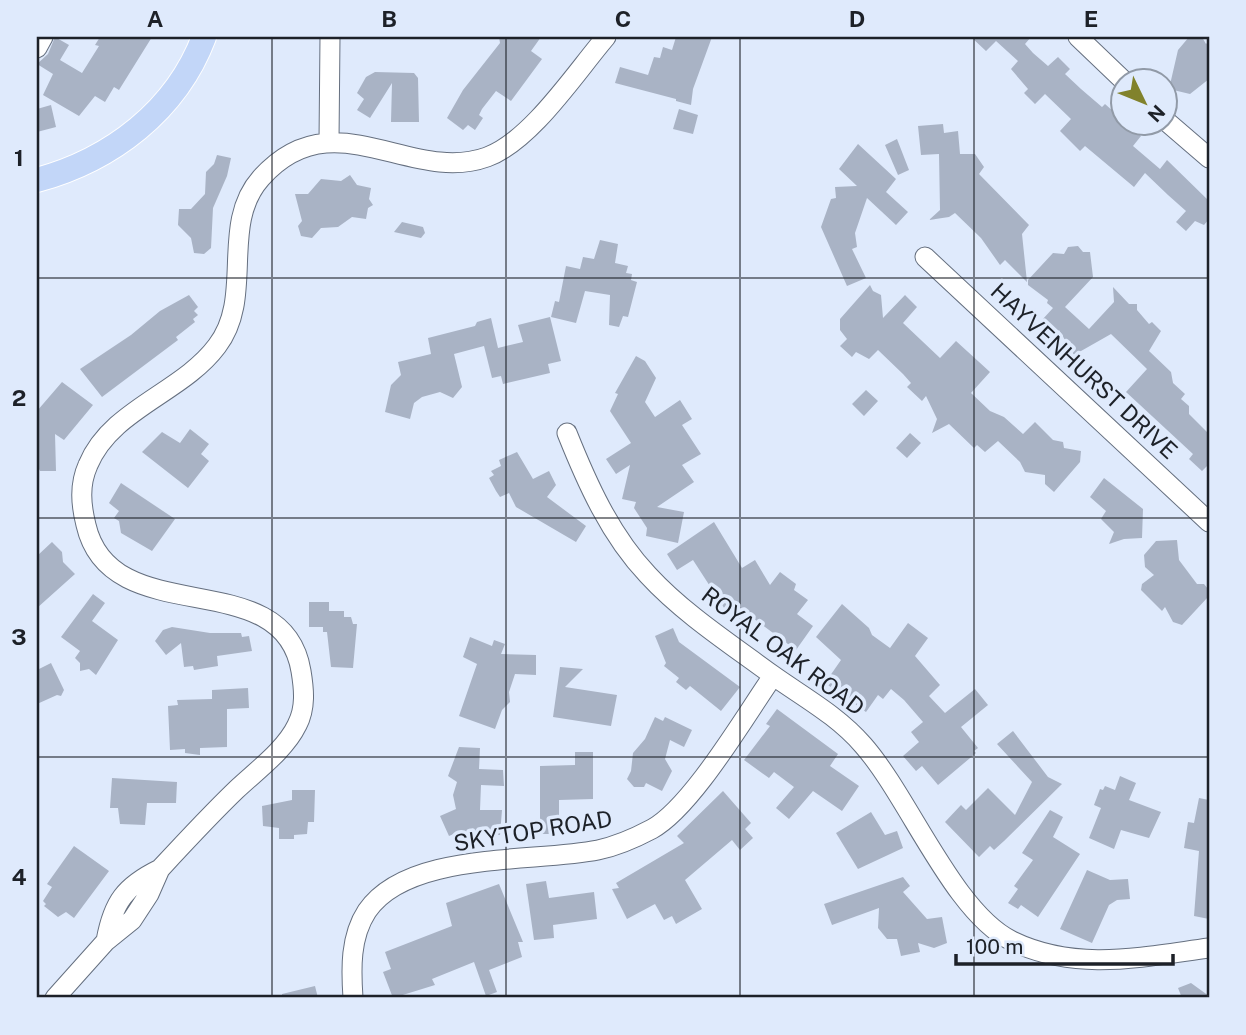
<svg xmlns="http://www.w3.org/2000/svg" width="1246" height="1035" font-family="'Public Sans',sans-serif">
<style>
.building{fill:#a9b3c5}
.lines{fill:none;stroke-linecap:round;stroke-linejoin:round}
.minor-casing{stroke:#656f7f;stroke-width:21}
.major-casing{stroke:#fff;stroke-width:26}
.minor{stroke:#fff;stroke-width:19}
.major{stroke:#c2d6f8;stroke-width:24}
.grid{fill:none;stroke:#1d2128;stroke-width:2;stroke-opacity:0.55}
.labels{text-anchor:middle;stroke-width:7;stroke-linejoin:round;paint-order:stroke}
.street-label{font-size:23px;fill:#1d2128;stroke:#dfeafc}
.neatline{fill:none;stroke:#1d2128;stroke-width:2.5}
.grid-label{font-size:23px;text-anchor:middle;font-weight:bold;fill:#1d2128}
</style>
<rect width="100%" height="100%" fill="#dfeafc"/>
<path class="building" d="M55,37L69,45L60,60L82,73L99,46L95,45L100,37H152L119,90L114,87L105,102L95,96L79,116L43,95L53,74L37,64L48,54Z
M499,37H541L531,51L542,59L511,101L496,91L482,109L479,115L483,118L475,130L468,125L463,130L447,118L463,90L500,43Z
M676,37H712L693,89L691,105L676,101V99L615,83L620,67L648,75L654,57L660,58L663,47L672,50Z
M971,37H1031L1025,44L1033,53L1048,66L1058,57L1070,69L1065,74L1081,89L1102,107L1105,104L1141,136L1133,146L1160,169L1167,160L1209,201V219L1204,225L1195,221L1186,231L1176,222L1186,211L1168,195L1145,173L1134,187L1085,146L1080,151L1060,131L1071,119L1045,94L1035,104L1024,93L1028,89L1011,69L1018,61L996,41L986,51Z
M1189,37H1202L1206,44L1209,41V79L1190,94L1169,89L1178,50Z
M375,72L414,73L418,78L419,122H391L392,83L370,118L357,110L364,99L357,93L366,77Z
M51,105L56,127L37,132V109Z
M679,109L698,115L693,134L673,129Z
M943,124L944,133L958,131L960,154H975L984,167L979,174L1029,225L1022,234L1027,282L1005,260L1000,265L981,238L955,213L949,217L929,220L940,210L939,154L921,155L918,126Z
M897,139L909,170L898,175L885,145Z
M858,144L896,179L886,192L908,212L896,225L867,198L855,233L857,247L852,249L866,278L847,286L821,227L831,199L836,198L835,187L857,186L839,169Z
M217,155L231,158L227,176L213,208L211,248L204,254L194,253L191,238L178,225L179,209H191L205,194L206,172L214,164Z
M350,175L357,185L371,188L369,199L373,205L368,208L366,219L352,217L338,227L321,228L312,238L301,236L298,226L302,221L295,194H308L321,179L341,181Z
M402,222L423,227L425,233L421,238L394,232Z
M600,240L618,244L615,263L628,266L626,273L632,274L631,280L637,282L628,317L623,316L619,327L609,325L610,295L585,291L576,323L551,317L555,301L559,302L566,266L580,269L583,257L594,259Z
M1078,246L1083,252H1090L1093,277L1065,307L1089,329L1114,302L1113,287L1129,304H1137V310L1149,324L1152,322L1161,331L1149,351L1171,372L1173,383L1185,394L1181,399L1189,406V414L1209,434V464L1202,471L1189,459L1193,454L1126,392L1147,369L1111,334L1074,355L1059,330L1054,335L1043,326L1042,320L1053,308L1047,303L1048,300L1028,285V280L1053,253L1064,254L1068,247Z
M870,285L873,291L881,295L883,318L905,295L917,307L903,323L940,358L956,341L990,372L971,393L990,411L1004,417L1023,434L1035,422L1053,440L1063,442L1064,448L1081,451L1080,462L1054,492L1045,484V475L1025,472L1020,462L998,441L985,452L977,445L974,448L949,424L932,433L937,419L926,396L922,401L907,387L911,383L903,374L878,350L869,359L856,352L852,357L840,346L847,339L840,330V319Z
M189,295L198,307L194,311L198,315L193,319L195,322L176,337L178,340L102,397L80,369L131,335L160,311Z
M550,317L561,361L548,364L550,373L503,384L501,376L492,378L484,346L454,354L462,387L453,398L440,392L422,397L414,403L410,419L385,412L391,385L401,375L398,362L431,354L428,338L475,326L477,322L491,318L498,348L523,342L518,325Z
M636,356L645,361L656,378L645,402L655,417L680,400L692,419L682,425L701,454L682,465L694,482L657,507L684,512L678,543L646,536L647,528L634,508L636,502L622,499L630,465L616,474L606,459L631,443L610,411L618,394L615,393Z
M62,382L93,405L64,440L55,434L56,471H40L37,465V411Z
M866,390L878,401L864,416L852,404Z
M190,429L209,444L201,454L209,461L188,488L142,452L162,432L180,443Z
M910,433L921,443L907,458L896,448Z
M517,452L533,479L549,471L556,485L547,497L586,526L576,542L516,507L509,493L500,497L496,491L489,478L494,475L491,471L501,466L499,460Z
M1104,478L1143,509L1142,538L1124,539L1109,544L1114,532L1101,519L1106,511L1090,497Z
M121,483L175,519L152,551L121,533L119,521L114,518L119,511L109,503Z
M714,522L742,568L755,560L770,585L780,572L796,584L794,590L808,600L797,614L813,626L796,650L738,607L728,614L693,560L677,570L667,554Z
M1177,540L1179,560L1197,584H1204L1208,589V597L1182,625L1173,622L1165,607L1162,611L1141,590L1142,584L1154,575L1145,567L1144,555L1156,541Z
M52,542L62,552L63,562L75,574L37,608V556Z
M93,594L105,603L92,621L118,640L96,675L89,669L80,671V663L75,658L80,651L61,637Z
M309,602H329V611H344V617H351L353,624H357L353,668L331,667L327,632H323V627H309Z
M842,604L869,628L872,635L890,648L908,623L928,638L915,656L940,685L929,696L945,713L975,689L988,705L961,727L978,748L974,751L976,753L938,785L922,766L916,771L903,756L919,742L911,732L923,722L904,700L891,689L883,699L878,695L866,712L825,683L841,660L816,637Z
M172,627L210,633H241L242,637L249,636L252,651L217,656L218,666L194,670L193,666L184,667L181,643L166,655L155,641L163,630Z
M673,628L679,642L740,687L721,711L690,686L686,690L676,682L679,678L664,666L666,663L655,636Z
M470,637L492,646L494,640L505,644L501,654L536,655V675L515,674L509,692L510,702L502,710L495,729L459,716L477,664L463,657Z
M51,663L64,690L61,696L57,695L37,704V670Z
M560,667L583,669L565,687L617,695L611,726L553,717Z
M248,688L249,708L227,709V747L200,748V755L185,753V749L170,750L168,706L178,705L177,700L212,699V690Z
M777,709L838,754L830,766L859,786L842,811L813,791L789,819L776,808L794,787L774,772L769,778L744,760L770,726L766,724Z
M655,717L663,721L665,717L692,730L684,747L670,740L665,759L672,771L662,791L646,783L644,787H634L627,779L631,771L633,753L645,739Z
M1013,731L1048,777L1062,784L1004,841L994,850L990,846L979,857L945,822L961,805L966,810L988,788L1015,815L1032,782L997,744Z
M459,747L480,748L479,769L503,770L504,786L481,785L480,810H502L500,835L458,832L449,836L440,816L456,809L453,795L457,782L448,776Z
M575,752H593V799L559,800V834H540V766L575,765Z
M1120,776L1136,783L1129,800L1161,812L1149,838L1121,830L1114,849L1089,838L1101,808L1094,805L1100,789L1103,790L1105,786L1115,790Z
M112,778L177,782L176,803H147L145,825L120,824L118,808H110Z
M292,790H315L314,822H308L307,834L294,835V839H279V828L263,826L262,806L292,800Z
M723,791L751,823L745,829L753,838L740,850L732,840L685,880L702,909L676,924L672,916L664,920L655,904L627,919L612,889L619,888L616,883L684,843L677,836Z
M1199,798L1209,800V919L1194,916L1199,851L1184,848L1188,822L1194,823Z
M1050,810L1063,817L1053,837L1080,854L1038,917L1021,905L1018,909L1008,903L1018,889L1014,886L1033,860L1022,853Z
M871,812L885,835L897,831L903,848L858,869L836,833Z
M74,846L109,871L74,918L66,912L58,917L44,906L46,904L43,901L52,887L47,884Z
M1087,870L1110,880L1128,879L1130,899L1117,900L1109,905L1092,943L1060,929Z
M903,877L910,886L903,892L927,919L942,917L947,943L934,948L918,943L920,952L901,956L897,939H887L878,928L879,908L832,925L824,904Z
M546,881L549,898L594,892L597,919L553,925L554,938L534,940L526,884Z
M499,884L523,942H518L522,957L489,970L497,992L486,996L474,962L432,979L435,985L393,998L383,972L391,969L385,952L452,926L446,903Z
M1191,983L1209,996V998H1182L1178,988Z
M315,986L318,998H282V994Z"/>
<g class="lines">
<defs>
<path id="minor" d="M1078,37L1124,81
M37,48L43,37
M1166,121L1209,158
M329,141L330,37
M925,257L1209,522
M567,433C587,483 610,535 648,575C683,613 729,643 771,674C803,697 837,715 863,745C909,797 953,912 1012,941C1076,972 1142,957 1209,948
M106,941C113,902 125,886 160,869
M55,998L106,941L132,920L149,894L160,869C185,842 210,815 236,790C256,771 285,750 297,725C306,708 304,689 301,671C283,561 111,634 86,525C81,505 79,485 88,465C111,409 182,393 217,346C255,297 219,225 261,178C333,97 410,185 487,157C531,141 576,72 606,37
M353,998C351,969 350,937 367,911C408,851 533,863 598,850C617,846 635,838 652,829C692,807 745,716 773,676"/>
<path id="major" d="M37,180C111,160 176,111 204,37"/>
</defs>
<use href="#minor" class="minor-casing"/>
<use href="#major" class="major-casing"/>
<use href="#minor" class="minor"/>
<use href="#major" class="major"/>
</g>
<path class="grid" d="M272,37V998M506,37V998M740,37V998M974,37V998M37,278H1209M37,518H1209M37,757H1209"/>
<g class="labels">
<g class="street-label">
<text transform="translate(1084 371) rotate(43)" y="8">HAYVENHURST DRIVE</text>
<text transform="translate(783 651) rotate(37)" y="8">ROYAL OAK ROAD</text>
<text transform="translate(533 831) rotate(-9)" y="8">SKYTOP ROAD</text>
</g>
</g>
<rect width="1246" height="1035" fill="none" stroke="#dfeafc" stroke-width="77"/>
<g transform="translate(1144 102) rotate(133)"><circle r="33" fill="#dfeafc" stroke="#919aa7" stroke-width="2"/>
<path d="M0-5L12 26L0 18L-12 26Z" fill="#81822c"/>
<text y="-10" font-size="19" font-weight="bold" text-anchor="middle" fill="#1d2128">N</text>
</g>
<path d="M956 954v10h217v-10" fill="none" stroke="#1d2128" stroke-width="3.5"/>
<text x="966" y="954" font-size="21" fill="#1d2128" stroke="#dfeafc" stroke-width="5" paint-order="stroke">100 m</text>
<rect x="38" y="38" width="1170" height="958" class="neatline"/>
<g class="grid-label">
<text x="155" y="27">A</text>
<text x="389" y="27">B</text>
<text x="623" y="27">C</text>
<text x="857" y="27">D</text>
<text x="1091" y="27">E</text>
<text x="19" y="166">1</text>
<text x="19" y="406">2</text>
<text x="19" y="645">3</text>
<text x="19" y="885">4</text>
</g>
</svg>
